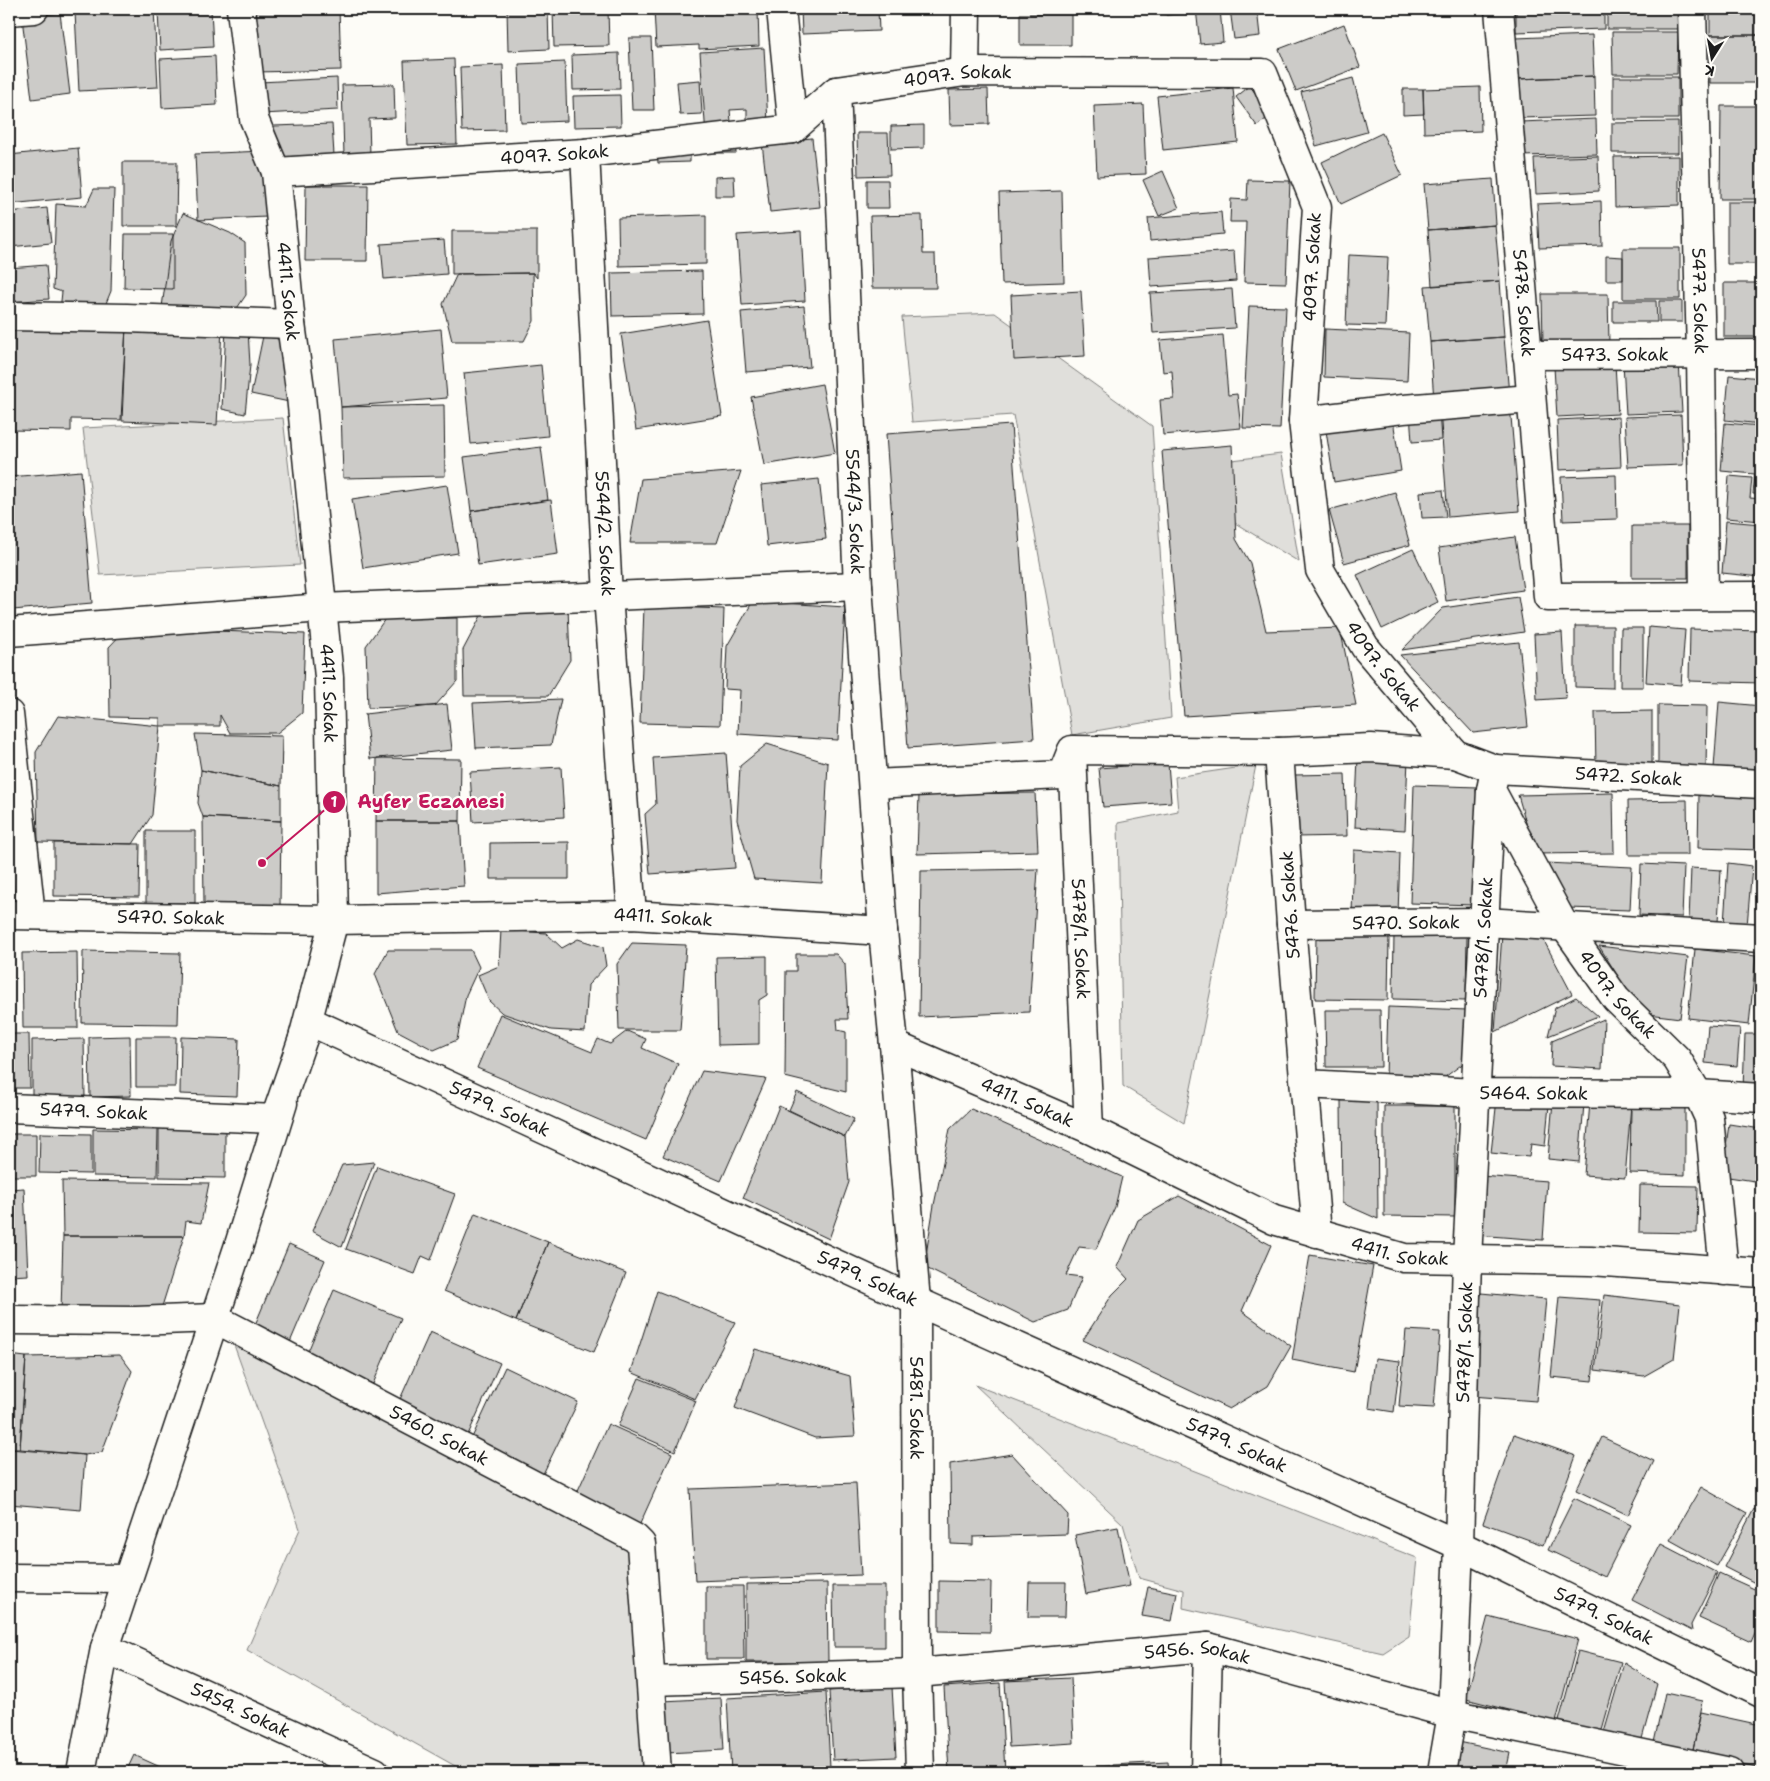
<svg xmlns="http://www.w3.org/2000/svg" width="1770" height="1781" font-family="'Shantell Sans',sans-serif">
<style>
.green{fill:#e0dfdb;stroke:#7e7e7c}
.building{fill:#cccbc8;stroke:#1c1c1c}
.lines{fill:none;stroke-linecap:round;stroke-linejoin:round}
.street-casing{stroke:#1c1c1c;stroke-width:31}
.secondary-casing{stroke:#1c1c1c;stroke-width:31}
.street{stroke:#fdfcf7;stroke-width:28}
.secondary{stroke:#fdfcf7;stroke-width:28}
.labels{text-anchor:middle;stroke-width:4.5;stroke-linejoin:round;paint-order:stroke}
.street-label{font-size:18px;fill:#1c1c1c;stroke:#fdfcf7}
.leader{fill:none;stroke:#c2185b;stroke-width:2}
.callout-dot{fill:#c2185b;stroke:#fdfcf7;stroke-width:2}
.mark-label{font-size:15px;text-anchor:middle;font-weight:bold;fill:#fff}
.callout-label{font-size:19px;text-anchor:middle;font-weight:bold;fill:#c2185b;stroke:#fdfcf7;stroke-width:4.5;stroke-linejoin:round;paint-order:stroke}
</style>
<rect width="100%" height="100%" fill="#fdfcf7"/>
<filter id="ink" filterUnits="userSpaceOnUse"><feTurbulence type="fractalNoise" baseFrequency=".02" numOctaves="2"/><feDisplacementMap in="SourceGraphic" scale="10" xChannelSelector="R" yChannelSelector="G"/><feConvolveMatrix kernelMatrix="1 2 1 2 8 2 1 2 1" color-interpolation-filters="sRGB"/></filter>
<g filter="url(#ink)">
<path class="green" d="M995,313L1152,426L1171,718L1072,735L1013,415L912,422L902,317Z
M283,418L300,565L100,575L83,428Z
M1281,454L1299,562L1235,523L1232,460Z
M1256,765L1184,1123L1123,1086L1118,823L1178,811L1175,777Z
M229,1331L635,1550L646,1772H466L247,1650L300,1529Z
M975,1385L1417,1558L1409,1636L1383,1653L1183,1608L1184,1590L1139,1578L1123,1524Z"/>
<path class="building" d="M154,9L158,87L79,91L75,12Z
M211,9L213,47L160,50L158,12Z
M255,9H339L341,70L257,72Z
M507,9H548L549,49L508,51Z
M553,9H608L609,46L554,47Z
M654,9H758L759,46L699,49V45L656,47Z
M801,9H878L879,31L802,34Z
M1165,9H1192L1193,13L1166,15Z
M1196,9H1220L1223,42L1200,44Z
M1230,9H1257L1260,36L1234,39Z
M1516,9H1604V29L1516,32Z
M1607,9H1678V29H1607Z
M1710,9H1761V35H1710Z
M60,13L70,94L32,99L22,18Z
M1020,14H1071V45H1020Z
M1344,24L1360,67L1296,91L1279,49Z
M1612,32H1678L1677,74H1613Z
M1592,35L1594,76L1518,79L1516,38Z
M1710,35H1761V83H1710Z
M9,36H11L13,112H9Z
M629,38H651L654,110H632Z
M764,48L768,123L747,124V109L730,110L732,134L706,136L700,52Z
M619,53L620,89L573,90L572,55Z
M215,56L217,105L162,108L160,59Z
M454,59L457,144L407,145L404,61Z
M565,62L567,121L521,123L519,64Z
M503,65L505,130L462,131L460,67Z
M1594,76L1595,116L1520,118L1518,79Z
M1613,77H1678V119H1613Z
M337,78L338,110L262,114L260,82Z
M1353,78L1367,132L1316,146L1301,92Z
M700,80L702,114L680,115L677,82Z
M394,84L395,118L369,119L370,155L344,156L342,85Z
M1250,86L1271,115L1257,126L1236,97Z
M1480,87L1481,131L1424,133L1423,89Z
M1233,88L1238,142L1163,150L1157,96Z
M988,89L989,124L950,125L949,90Z
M1403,89H1423L1424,114L1403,115Z
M620,95L621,126L574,127L573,96Z
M1143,104L1146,174L1097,176L1094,106Z
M1721,106H1761V199H1720Z
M1596,119L1597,154L1521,156L1520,122Z
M1678,122V153H1612V123Z
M332,124L334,155L276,157L274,126Z
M924,125V148L891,149V126Z
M857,133H888L890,175L858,176Z
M1382,133L1402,175L1341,204L1322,162Z
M812,138L820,207L770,212L762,143Z
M735,142L736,153H712V143Z
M657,147H690V162L658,163Z
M78,148L82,197L9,204V155Z
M264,151L267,217L198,220L195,154Z
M1598,156L1599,191L1536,194L1534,158Z
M1679,156V205L1615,207L1614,157Z
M123,162H177L176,226H123Z
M1163,171L1179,208L1159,216L1143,180Z
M734,176L735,196H715V177Z
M1493,179L1496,225L1428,230L1424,184Z
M867,180H888L889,208H867Z
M1248,180L1290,181L1286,283L1244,282L1246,222H1230L1231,199L1247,200Z
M306,185H368L367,261H305Z
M94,189H114L111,291L102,313L60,310L62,292L53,289L56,204L86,206Z
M1062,191L1064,282L1002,284L999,193Z
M1601,201L1602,246L1539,248L1537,204Z
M1727,202H1761V264H1727Z
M47,208L51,243L9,247V212Z
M1221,212L1223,234L1150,241L1148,218Z
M183,213L230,233L245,243L246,295L231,317L162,307L171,241Z
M706,215V264L619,266L618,218Z
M922,215L923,254H935L936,288H872L870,216Z
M1495,225L1500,281L1432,286L1428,230Z
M452,231H537V278L533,273L452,274Z
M801,231L805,301L742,305L737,235Z
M125,234H173V289L124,288Z
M444,240L447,274L384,279L381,244Z
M1623,248H1680V299H1623Z
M1234,251L1236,281L1151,287L1149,257Z
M1349,255L1388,257L1385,326L1346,325Z
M1606,256L1623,257V280H1606Z
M46,265L49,299L9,302V268Z
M702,271L703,314L612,316L611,273Z
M533,273L534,321L524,341H452L443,304L457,274Z
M1500,281L1504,337L1430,342L1425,286Z
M1724,283H1761V337H1724Z
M1232,289L1235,328L1153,333L1150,293Z
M1081,291L1085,356L1014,360L1011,295Z
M1542,294H1608L1609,344L1543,345Z
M1613,301H1656L1657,322H1613Z
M1659,301H1682V322H1659Z
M804,306L810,367L746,372L741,312Z
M1249,306L1286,307L1280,429L1243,428Z
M707,320L722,416L636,430L621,334Z
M126,324L222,328L217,425L122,421Z
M9,325L126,327L121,420L71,419V431L9,430Z
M226,328L248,330L250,365L245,414L222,409Z
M441,329L447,398L341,407L335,339Z
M1325,329L1409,333L1407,381L1324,377Z
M1223,335L1228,395L1237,394L1241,428L1163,435L1160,400L1174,399L1172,371L1163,372L1160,340Z
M263,336L288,341L294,403L251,394Z
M1504,337L1509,395L1434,401L1430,342Z
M1679,362L1682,412L1626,414L1623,364Z
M1615,364L1618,414L1557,417L1554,367Z
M541,365L548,436L471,444L464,373Z
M1729,375L1761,378V424L1725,420Z
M822,384L835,453L764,465L751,397Z
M444,405L445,476L343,478L341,407Z
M1510,405L1519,511L1448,517L1440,410Z
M1439,410L1441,440L1412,442L1410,412Z
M1681,415L1683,465L1628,467L1625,417Z
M1619,417L1621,467L1559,470L1557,420Z
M1393,420L1401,471L1334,482L1326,431Z
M1725,423L1761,426V494H1753L1755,474L1721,471Z
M1011,425L1034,739L908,748L886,434Z
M1232,445L1236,539L1250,563L1266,631L1340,628L1356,705L1184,716L1162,451Z
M541,447L548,500L471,511L464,457Z
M81,471L92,603L13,610L9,553V477Z
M741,471L717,543H630L641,479Z
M1616,475L1617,519L1563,521L1561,477Z
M1729,476L1752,478L1750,498L1761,499V521L1726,518Z
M819,479L826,539L767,546L761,485Z
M447,485L458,553L363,568L352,499Z
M1443,490L1446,517L1422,518L1420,492Z
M1395,492L1410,545L1344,563L1329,510Z
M551,500L558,554L478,565L471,511Z
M1726,521L1761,524V577L1722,573Z
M1632,526H1688V578H1632Z
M1515,537L1523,590L1446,601L1439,548Z
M1413,549L1438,602L1382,629L1357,575Z
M1518,597L1524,632L1402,650L1443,608Z
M753,601L845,607L838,740L738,734L740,690L725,689L727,646Z
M644,606L724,609L720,725L640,723Z
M568,607L570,660L548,696H464L463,650L483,612Z
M457,618V681L435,706L368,708L366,646L385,619Z
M1575,626H1613V688L1575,687Z
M1649,627L1685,630L1681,685L1646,682Z
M127,628L305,634L302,713L277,733H230L220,715V726H160V718L110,717L109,647Z
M1621,628H1643V687H1620Z
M1690,629L1761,631V683L1689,681Z
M1562,632L1566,698L1537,700L1534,634Z
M1519,642L1528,727L1473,733L1400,655Z
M561,699L551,745L476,748L473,703Z
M1719,702L1761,706L1756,772L1714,768Z
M447,704L452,750L370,759L365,714Z
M1658,705L1707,706L1706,769L1658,768Z
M1652,711V769H1596L1595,712Z
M58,716L160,726L152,815L133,844L38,842L36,752Z
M195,734L282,736L281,786L201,770Z
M767,744L828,763L822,883L754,879L737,820L740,766Z
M726,753L735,868L650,874L645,814L656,804L653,758Z
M1358,757L1408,759L1405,830L1355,827Z
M377,758L461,759L460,821H376Z
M1168,763L1171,802L1103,807L1099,768Z
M561,767L564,817L473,822L470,772Z
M201,770L281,786V821L203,817L198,803Z
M1345,774L1347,836L1296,837L1294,775Z
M1414,785L1478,787L1474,905L1410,903Z
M1035,793L1038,851L917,854L919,794Z
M1613,793L1614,853L1535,854L1518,795Z
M1699,794L1761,796V850L1698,848Z
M1687,800L1688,855H1629L1628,801Z
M203,817L281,821L280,906L204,905Z
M376,821H460L464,886L376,893Z
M146,831H195V903H146Z
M569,842V879H490V843Z
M54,843L140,844L139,897L54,896Z
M1354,850L1400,853L1398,915L1352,914Z
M1546,863L1632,867L1630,910L1568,908Z
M1728,863L1752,866L1747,926L1724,924Z
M1641,864L1684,866L1682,917L1639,915Z
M1761,866V925L1756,924Z
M1691,868L1721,870L1718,922L1689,921Z
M1038,869L1029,1012L919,1017L921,871Z
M501,930L546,933L562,948L578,939L603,947L606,966L588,985L585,1032L551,1030L502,1013L489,1001L478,975L499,966Z
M1394,934L1467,935L1466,1001L1393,999Z
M1502,934L1542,937L1572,994L1495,1032Z
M1316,935L1389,936L1388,1000L1315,999Z
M632,943L686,945L680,1030H619L617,964Z
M1599,946L1688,957L1680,1018L1641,1013Z
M1695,949L1756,956L1749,1025L1688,1018Z
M388,950H471L479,967L466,995L457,1040L434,1050L398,1031L375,974Z
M83,951L180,953L178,1024L82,1023Z
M77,952L78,1028H23L22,953Z
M796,954H836L845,964L848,1019H837L838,1030L846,1032V1092L785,1077L786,971H796Z
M767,956V995L759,1000V1044L718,1045L716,957Z
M1761,974V1022H1758Z
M1576,997L1598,1016L1548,1036L1555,1008Z
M1388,1007L1467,1010L1465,1062L1441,1080L1386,1077Z
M1325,1010H1380L1381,1067H1326Z
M500,1014L592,1052L598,1039L610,1044L627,1031L646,1039L642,1048L678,1064L646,1140L477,1068Z
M1604,1019L1602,1069L1551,1066L1552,1041Z
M1708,1026L1740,1028L1737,1066L1705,1063Z
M9,1034H29L30,1088H9Z
M1745,1034H1761V1089H1743Z
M130,1036L131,1096L90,1097L89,1037Z
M136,1037H176L175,1087H136Z
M181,1037L239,1039L237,1096L180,1094Z
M84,1039L85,1099L32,1100V1040Z
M702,1071L766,1079L721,1181L663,1156Z
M797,1092L854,1119L845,1137L789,1110Z
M1497,1099L1549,1105L1545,1146L1531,1144L1529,1157L1491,1153Z
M1341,1100H1377L1378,1219L1342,1203Z
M1553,1101L1584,1104L1579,1162L1548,1159Z
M1590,1102L1631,1105L1625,1178L1584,1175Z
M1631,1105L1685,1106V1175L1630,1173Z
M779,1106L845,1137L849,1182L829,1239L743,1198Z
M1384,1106H1455V1217L1384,1216Z
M971,1109L1122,1177L1115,1207L1096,1249L1079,1247L1066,1275L1082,1277L1068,1310L1035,1322L924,1267L934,1205L950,1129Z
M1729,1124L1761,1129V1182L1722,1176Z
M159,1127L225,1128V1178L159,1177Z
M93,1129L158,1130L157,1177L93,1176Z
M40,1133L91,1134V1174L39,1173Z
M9,1134H36V1176H9Z
M374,1162L342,1247L312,1231L342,1165Z
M377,1166L455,1194L431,1260L422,1256L415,1274L346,1249Z
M1480,1176L1547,1181L1543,1240L1476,1235Z
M62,1181L209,1183L201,1223L186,1221L184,1236H63Z
M1640,1185L1698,1186L1697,1233L1639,1232Z
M24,1188L28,1275L9,1276V1189Z
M1179,1196L1271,1245L1242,1311L1291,1346L1268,1386L1229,1409L1083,1340L1112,1295L1128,1279L1117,1267L1138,1220Z
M475,1213L548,1242L516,1321L444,1291Z
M63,1236H184L159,1316L61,1312Z
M548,1242L626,1273L594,1352L516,1321Z
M289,1244L325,1260L288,1347L252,1332Z
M1310,1255L1373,1266L1354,1372L1292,1360Z
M334,1290L401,1318L373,1384L306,1356Z
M657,1291L735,1322L695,1399L631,1372Z
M1481,1293L1546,1299L1536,1401L1472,1396Z
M1604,1295L1680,1304L1674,1359L1644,1376L1595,1370Z
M1559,1297L1600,1300L1592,1381L1551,1377Z
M1406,1330L1440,1332L1434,1408L1399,1406Z
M430,1332L500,1363L467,1437L397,1406Z
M755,1349L850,1376L855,1436L815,1438L735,1408Z
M9,1355L26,1357L20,1449H9Z
M120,1355L132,1371L102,1452L85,1455L20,1449L26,1357Z
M1375,1358L1400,1361L1394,1412L1369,1408Z
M505,1367L578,1402L542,1476L470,1442Z
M639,1378L696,1401L675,1451L618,1426Z
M608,1424L672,1453L639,1526L575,1497Z
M1514,1434L1576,1456L1543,1545L1483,1523Z
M1602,1437L1654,1461L1628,1515L1576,1490Z
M9,1449L85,1455L81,1510L9,1504Z
M1012,1454L1068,1515L1067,1534L973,1537V1545L951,1544L950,1464Z
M856,1483L861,1575L695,1581L690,1489Z
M1701,1487L1747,1513L1717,1566L1670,1540Z
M1574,1498L1631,1525L1605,1577L1548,1550Z
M1754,1509L1761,1513V1586L1724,1567Z
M1118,1527L1130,1586L1086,1594L1075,1535Z
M1661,1544L1717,1573L1691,1625L1692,1631L1632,1600Z
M1719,1573L1761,1592V1619L1751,1642L1699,1618Z
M939,1581L991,1582L990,1632L939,1631Z
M1029,1582H1066L1065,1617H1028Z
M827,1583L828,1662H746V1584Z
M706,1586H743L744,1659H706Z
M833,1586H885V1647H834Z
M1148,1587L1177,1593L1172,1621L1142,1616Z
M1488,1616L1578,1639L1556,1722L1466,1699Z
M1578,1651L1621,1662L1601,1733L1559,1721Z
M1624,1663L1657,1684L1640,1746L1603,1735Z
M1071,1678L1074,1743L1009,1747L1005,1681Z
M1000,1683L1005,1772H949L944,1687Z
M892,1687L896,1757L833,1760L829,1691Z
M826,1692L830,1767L731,1772L727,1698Z
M1665,1693L1703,1701L1692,1754L1653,1747Z
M721,1698L724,1750L666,1753L663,1701Z
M1701,1712L1761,1725V1769L1692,1754Z
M1459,1742L1510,1753L1506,1772H1453Z
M134,1755L171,1772H126Z
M1168,1762L1169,1772H1113V1765Z
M1110,1766V1772H1060L1059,1770Z"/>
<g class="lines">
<defs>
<g id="street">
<path d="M781,9L793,129"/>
<path id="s1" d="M1499,9L1548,597L1761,596"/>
<path id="s2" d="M1692,9L1701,354L1704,595"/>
<path d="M9,11L34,9"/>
<path d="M965,72L966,9"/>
<path id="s3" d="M836,91L858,586L883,931"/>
<path id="s4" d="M585,153L608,596L632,915"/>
<path d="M9,316L127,318L291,324"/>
<path id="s5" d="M1527,355L1761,354"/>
<path d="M1303,421L1403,409L1531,399"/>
<path d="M9,632L322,608L858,586"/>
<path d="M9,714L31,915"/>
<path id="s6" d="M1072,753L1089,1129"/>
<path id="s7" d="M1495,769L1761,784"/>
<path d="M873,784L1062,775L1072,750L1279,752"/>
<path id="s8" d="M9,915L334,920L303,1038"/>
<path id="s9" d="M1291,924L1484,922L1761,938"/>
<path id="s10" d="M894,1045L916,1301L917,1673L920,1772"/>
<path id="s11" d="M1305,1084L1475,1093L1698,1094L1761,1098"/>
<path id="s12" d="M9,1108L275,1119L309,1021L916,1301L1459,1545L1761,1693"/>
<path d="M1317,1233L1291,924L1279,752L1371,748L1455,754"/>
<path id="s13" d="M9,1320L136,1321L214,1318L635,1538L641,1544L657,1772"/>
<path d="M9,1578L128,1579"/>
<path id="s14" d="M105,1648L375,1772"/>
<path id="s15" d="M651,1681L917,1673L1208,1647L1452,1714L1730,1772"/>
<path d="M81,1772L105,1648L239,1245L283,1103"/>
<path d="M1205,1772L1208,1647"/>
<path id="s16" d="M1442,1772L1452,1714L1459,1545L1467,1259L1491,790"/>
</g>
<g id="secondary">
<path id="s17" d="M241,9L254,119L276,172L291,324L301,396L329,677L334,920L632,915L883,931L894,1045L1089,1129L1274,1220L1404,1258L1591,1261L1761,1273"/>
<path id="s18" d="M276,172L585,153L793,129L836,91L965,72L1263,73L1317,207L1303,421L1320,570L1365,647L1455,754L1495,769L1491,790L1565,927L1616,999L1677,1059L1698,1094L1709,1118L1724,1271"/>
</g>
</defs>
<use href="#street" class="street-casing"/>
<use href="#secondary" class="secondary-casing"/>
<use href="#street" class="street"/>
<use href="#secondary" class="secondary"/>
</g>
</g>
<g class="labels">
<g class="street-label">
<text dy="6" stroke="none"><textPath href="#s18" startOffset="699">4097. Sokak</textPath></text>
<text dy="6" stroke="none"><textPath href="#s18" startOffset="279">4097. Sokak</textPath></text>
<text transform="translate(1312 267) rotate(-87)" y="6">4097. Sokak</text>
<text dy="6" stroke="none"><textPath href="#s17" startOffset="288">4411. Sokak</textPath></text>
<text dy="6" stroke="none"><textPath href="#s2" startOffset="292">5477. Sokak</textPath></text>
<text dy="6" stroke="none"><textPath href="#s1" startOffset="295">5478. Sokak</textPath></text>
<text dy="6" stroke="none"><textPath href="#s5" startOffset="88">5473. Sokak</textPath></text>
<text dy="6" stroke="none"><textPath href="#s3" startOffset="421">5544/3. Sokak</textPath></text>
<text dy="6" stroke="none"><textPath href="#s4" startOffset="381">5544/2. Sokak</textPath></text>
<text dy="6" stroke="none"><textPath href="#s18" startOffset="1629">4097. Sokak</textPath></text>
<text dy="6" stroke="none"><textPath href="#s17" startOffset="692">4411. Sokak</textPath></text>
<text dy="6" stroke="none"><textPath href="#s7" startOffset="134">5472. Sokak</textPath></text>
<text transform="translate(1290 905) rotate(-94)" y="6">5476. Sokak</text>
<text dy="6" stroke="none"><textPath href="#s8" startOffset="162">5470. Sokak</textPath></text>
<text dy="6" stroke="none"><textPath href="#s17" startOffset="1248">4411. Sokak</textPath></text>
<text dy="6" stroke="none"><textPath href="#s9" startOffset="115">5470. Sokak</textPath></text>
<text dy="6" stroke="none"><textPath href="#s16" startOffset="836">5478/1. Sokak</textPath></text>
<text dy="6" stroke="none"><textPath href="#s6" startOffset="186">5478/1. Sokak</textPath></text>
<text dy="6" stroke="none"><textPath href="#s18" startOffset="2048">4097. Sokak</textPath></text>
<text dy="6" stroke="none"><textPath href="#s11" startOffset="229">5464. Sokak</textPath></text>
<text dy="6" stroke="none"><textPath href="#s17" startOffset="1728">4411. Sokak</textPath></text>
<text dy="6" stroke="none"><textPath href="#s12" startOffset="580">5479. Sokak</textPath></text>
<text dy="6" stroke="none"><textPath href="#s12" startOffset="85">5479. Sokak</textPath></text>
<text dy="6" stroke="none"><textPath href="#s17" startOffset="2132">4411. Sokak</textPath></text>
<text dy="6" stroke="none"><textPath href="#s12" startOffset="985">5479. Sokak</textPath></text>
<text dy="6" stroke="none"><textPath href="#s16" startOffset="431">5478/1. Sokak</textPath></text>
<text dy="6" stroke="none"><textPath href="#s10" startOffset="364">5481. Sokak</textPath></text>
<text dy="6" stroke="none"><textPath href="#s13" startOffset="459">5460. Sokak</textPath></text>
<text dy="6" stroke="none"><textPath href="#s12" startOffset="1390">5479. Sokak</textPath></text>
<text dy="6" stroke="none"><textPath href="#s12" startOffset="1795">5479. Sokak</textPath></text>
<text dy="6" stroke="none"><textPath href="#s15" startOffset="548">5456. Sokak</textPath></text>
<text dy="6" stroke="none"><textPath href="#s15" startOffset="142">5456. Sokak</textPath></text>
<text dy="6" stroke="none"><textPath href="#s14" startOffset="149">5454. Sokak</textPath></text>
</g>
</g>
<path class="leader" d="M262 863L334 802"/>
<g class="callout-dot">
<circle cx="262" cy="863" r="5"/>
<circle cx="334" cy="802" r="12"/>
</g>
<g class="mark-label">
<text x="334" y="807">1</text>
</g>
<g class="callout-label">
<text x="431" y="808">Ayfer Eczanesi</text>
</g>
<rect width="1770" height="1781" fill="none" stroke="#fdfcf7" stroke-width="30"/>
<rect x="15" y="15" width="1740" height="1751" fill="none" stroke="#1c1c1c" stroke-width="2" filter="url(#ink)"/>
<g transform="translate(1712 58) rotate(191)" stroke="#fdfcf7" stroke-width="4" paint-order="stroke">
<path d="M0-4L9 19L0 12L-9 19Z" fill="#1c1c1c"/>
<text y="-8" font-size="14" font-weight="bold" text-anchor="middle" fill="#1c1c1c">K</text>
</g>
</svg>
